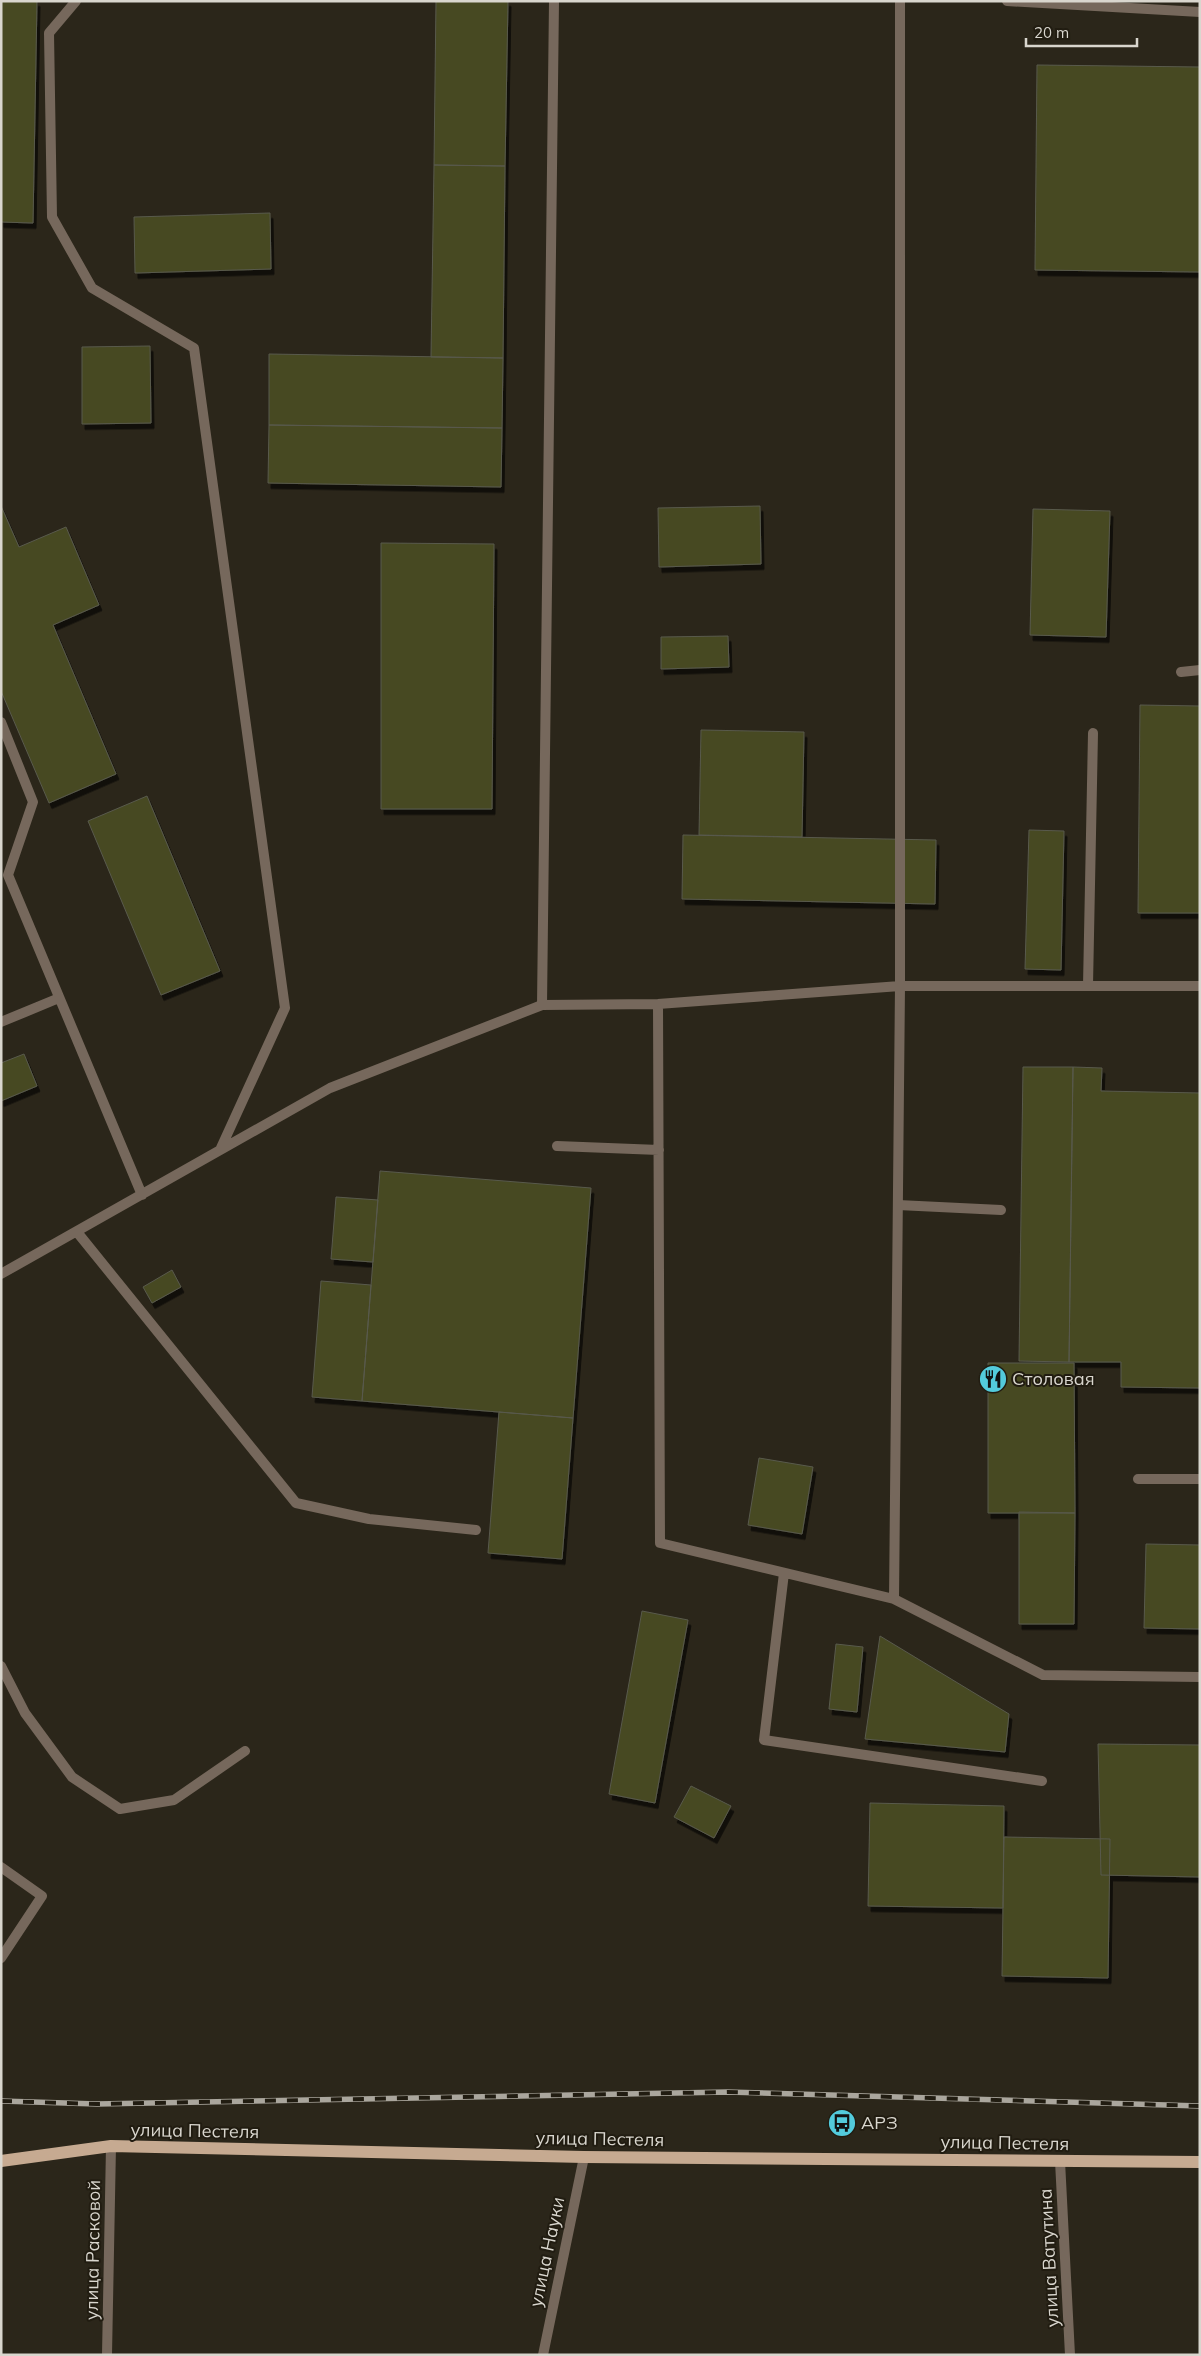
<svg xmlns="http://www.w3.org/2000/svg" width="1201" height="2356" font-family="Mulish,sans-serif">
<style>
.building{fill:#464823;stroke:#595a4c;filter:url(#shadow)}
.lines{fill:none;stroke-linecap:round;stroke-linejoin:round}
.lane{stroke:#76685c;stroke-width:10}
.street{stroke:#76685c;stroke-width:10}
.primary{stroke:#c6aa91;stroke-width:12}
.rail-casing{stroke:#aaa69d;stroke-width:5.5}
.rail{stroke:#211c11;stroke-width:4;stroke-dasharray:11;stroke-linecap:butt}
.labels{text-anchor:middle;stroke-width:4;stroke-linejoin:round;paint-order:stroke}
.poi-label{font-size:18px;fill:#d9d6ce;stroke:#211c11;text-anchor:start}
.street-label{font-size:18px;fill:#d9d6ce;stroke:#211c11}
</style>
<defs>
<filter id="shadow"><feDropShadow dx="3" dy="5.5" stdDeviation="0" flood-color="#0009"/></filter>
</defs>
<rect width="100%" height="100%" fill="#2b261a"/>
<path class="building" d="M1,1H37L33,223L1,222Z
M436,1H508L505,166L434,165Z
M1037,65L1200,67V272L1035,270Z
M434,165L505,166L503,358L431,357Z
M270,213L271,269L135,273L134,217Z
M150,346L151,423L82,424V347Z
M269,354L503,358L502,428L269,425Z
M269,425L502,428L501,487L268,483Z
M1,506L19,547L66,527L99,605L53,625L116,774L49,803L1,691Z
M760,506L761,564L659,567L658,508Z
M1033,509L1110,511L1106,637L1030,635Z
M381,543L494,544L492,809H381Z
M728,636L729,667L661,669V637Z
M1140,705L1200,706V913H1138Z
M701,730L804,732L802,837L699,835Z
M147,796L220,971L161,995L88,821Z
M1029,830L1064,831L1061,970L1025,969Z
M683,835L936,840L935,904L682,899Z
M24,1054L37,1086L1,1101V1063Z
M1023,1067H1073L1069,1362L1019,1361Z
M1073,1067L1102,1068L1101,1091L1200,1093V1388L1121,1387V1362H1069Z
M380,1171L591,1188L573,1418L362,1401Z
M336,1197L378,1200L373,1262L331,1259Z
M172,1270L181,1287L152,1303L143,1287Z
M321,1281L371,1285L362,1401L312,1397Z
M988,1363H1074L1075,1513H988Z
M499,1412L573,1418L562,1559L488,1553Z
M759,1458L813,1467L802,1534L748,1525Z
M1019,1512L1075,1513L1074,1624H1019Z
M1146,1544L1200,1545V1629L1144,1628Z
M642,1611L688,1620L655,1803L609,1794Z
M880,1636L1009,1714L1005,1752L865,1739Z
M836,1644L863,1647L857,1712L829,1709Z
M1098,1744L1200,1745V1877L1101,1875Z
M691,1786L731,1806L714,1838L674,1817Z
M870,1803L1004,1806L1003,1908L868,1906Z
M1004,1837L1110,1839L1108,1978L1002,1976Z"/>
<g class="lines">
<path class="lane" d="M76,1L49,33L52,217L92,288L194,348L285,1008L220,1150
M1007,1L1200,12
M1181,672L1200,670
M1,722L33,802L8,875L142,1195
M1088,986L1093,733
M658,1004L660,1543L894,1599L1043,1675L1200,1677
M542,1005L554,1
M1,1022L59,998
M557,1146L659,1150
M898,1205L1001,1210
M77,1232L296,1503L369,1519L476,1530
M1,1274L330,1088L542,1005L658,1004L900,986H1200
M1138,1479H1200
M784,1573L764,1740L1042,1781
M894,1599L900,986V1
M1,1666L25,1713L72,1777L120,1809L174,1800L245,1751
M1,1867L42,1896L1,1958"/>
<path class="street" d="M1060,2161L1070,2355
M107,2355L111,2146
M543,2355L584,2157"/>
<path class="primary" d="M1,2161L111,2146L584,2157L1200,2162"/>
<defs>
<path id="rail" d="M1,2101L97,2104L727,2092L1200,2106"/>
</defs>
<use href="#rail" class="rail-casing"/>
<use href="#rail" class="rail"/>
</g>
<defs>
<symbol id="restaurant-disc" viewBox="-11 -11 22 22"><circle r="9.5" fill="#53cbdc" stroke="#211c11"/><path d="M-5-6h1v4h1v-4h1v4h1v-4h1v5L-1.5 .5V6h-2V.5L-5-1ZM5-6V6H3V1.5H1.5Q1.5-4 5-6Z" fill="#111"/></symbol>
<symbol id="bus-disc" viewBox="-11 -11 22 22"><circle r="9.5" fill="#53cbdc" stroke="#211c11"/><path d="M-5-6H5V4H4V6H2V4H-2V6H-4V4H-5ZM-3.5-4V0h7V-4ZM-3.5 1.2v1.5H-2V1.2ZM2 1.2v1.5H3.5V1.2Z" fill="#111"/></symbol>
</defs>
<g fill-rule="evenodd">
<use href="#restaurant-disc" x="977" y="1363" width="32" height="32"/>
<use href="#bus-disc" x="826" y="2107" width="32" height="32"/>
</g>
<g class="labels">
<g class="poi-label">
<text x="1012" y="1385">Столовая</text>
<text x="861" y="2129">АРЗ</text>
</g>
<g class="street-label">
<text transform="translate(195 2131) rotate(1)" y="6">улица Пестеля</text>
<text transform="translate(600 2139) rotate(1)" y="6">улица Пестеля</text>
<text transform="translate(1005 2143) rotate(1)" y="6">улица Пестеля</text>
<text transform="translate(93 2250) rotate(-89)" y="6">улица Расковой</text>
<text transform="translate(547 2252) rotate(-78)" y="6">улица Науки</text>
<text transform="translate(1049 2258) rotate(-93)" y="6">улица Ватутина</text>
</g>
</g>
<rect width="1201" height="2356" fill="none" stroke="#d9d6ce" stroke-width="5"/>
<path d="M1026 38v8h111v-8" fill="none" stroke="#d9d6ce" stroke-width="2.5"/>
<text x="1034" y="38" font-size="15" fill="#d9d6ce" stroke="#211c11" stroke-width="4" paint-order="stroke">20 m</text>
</svg>
